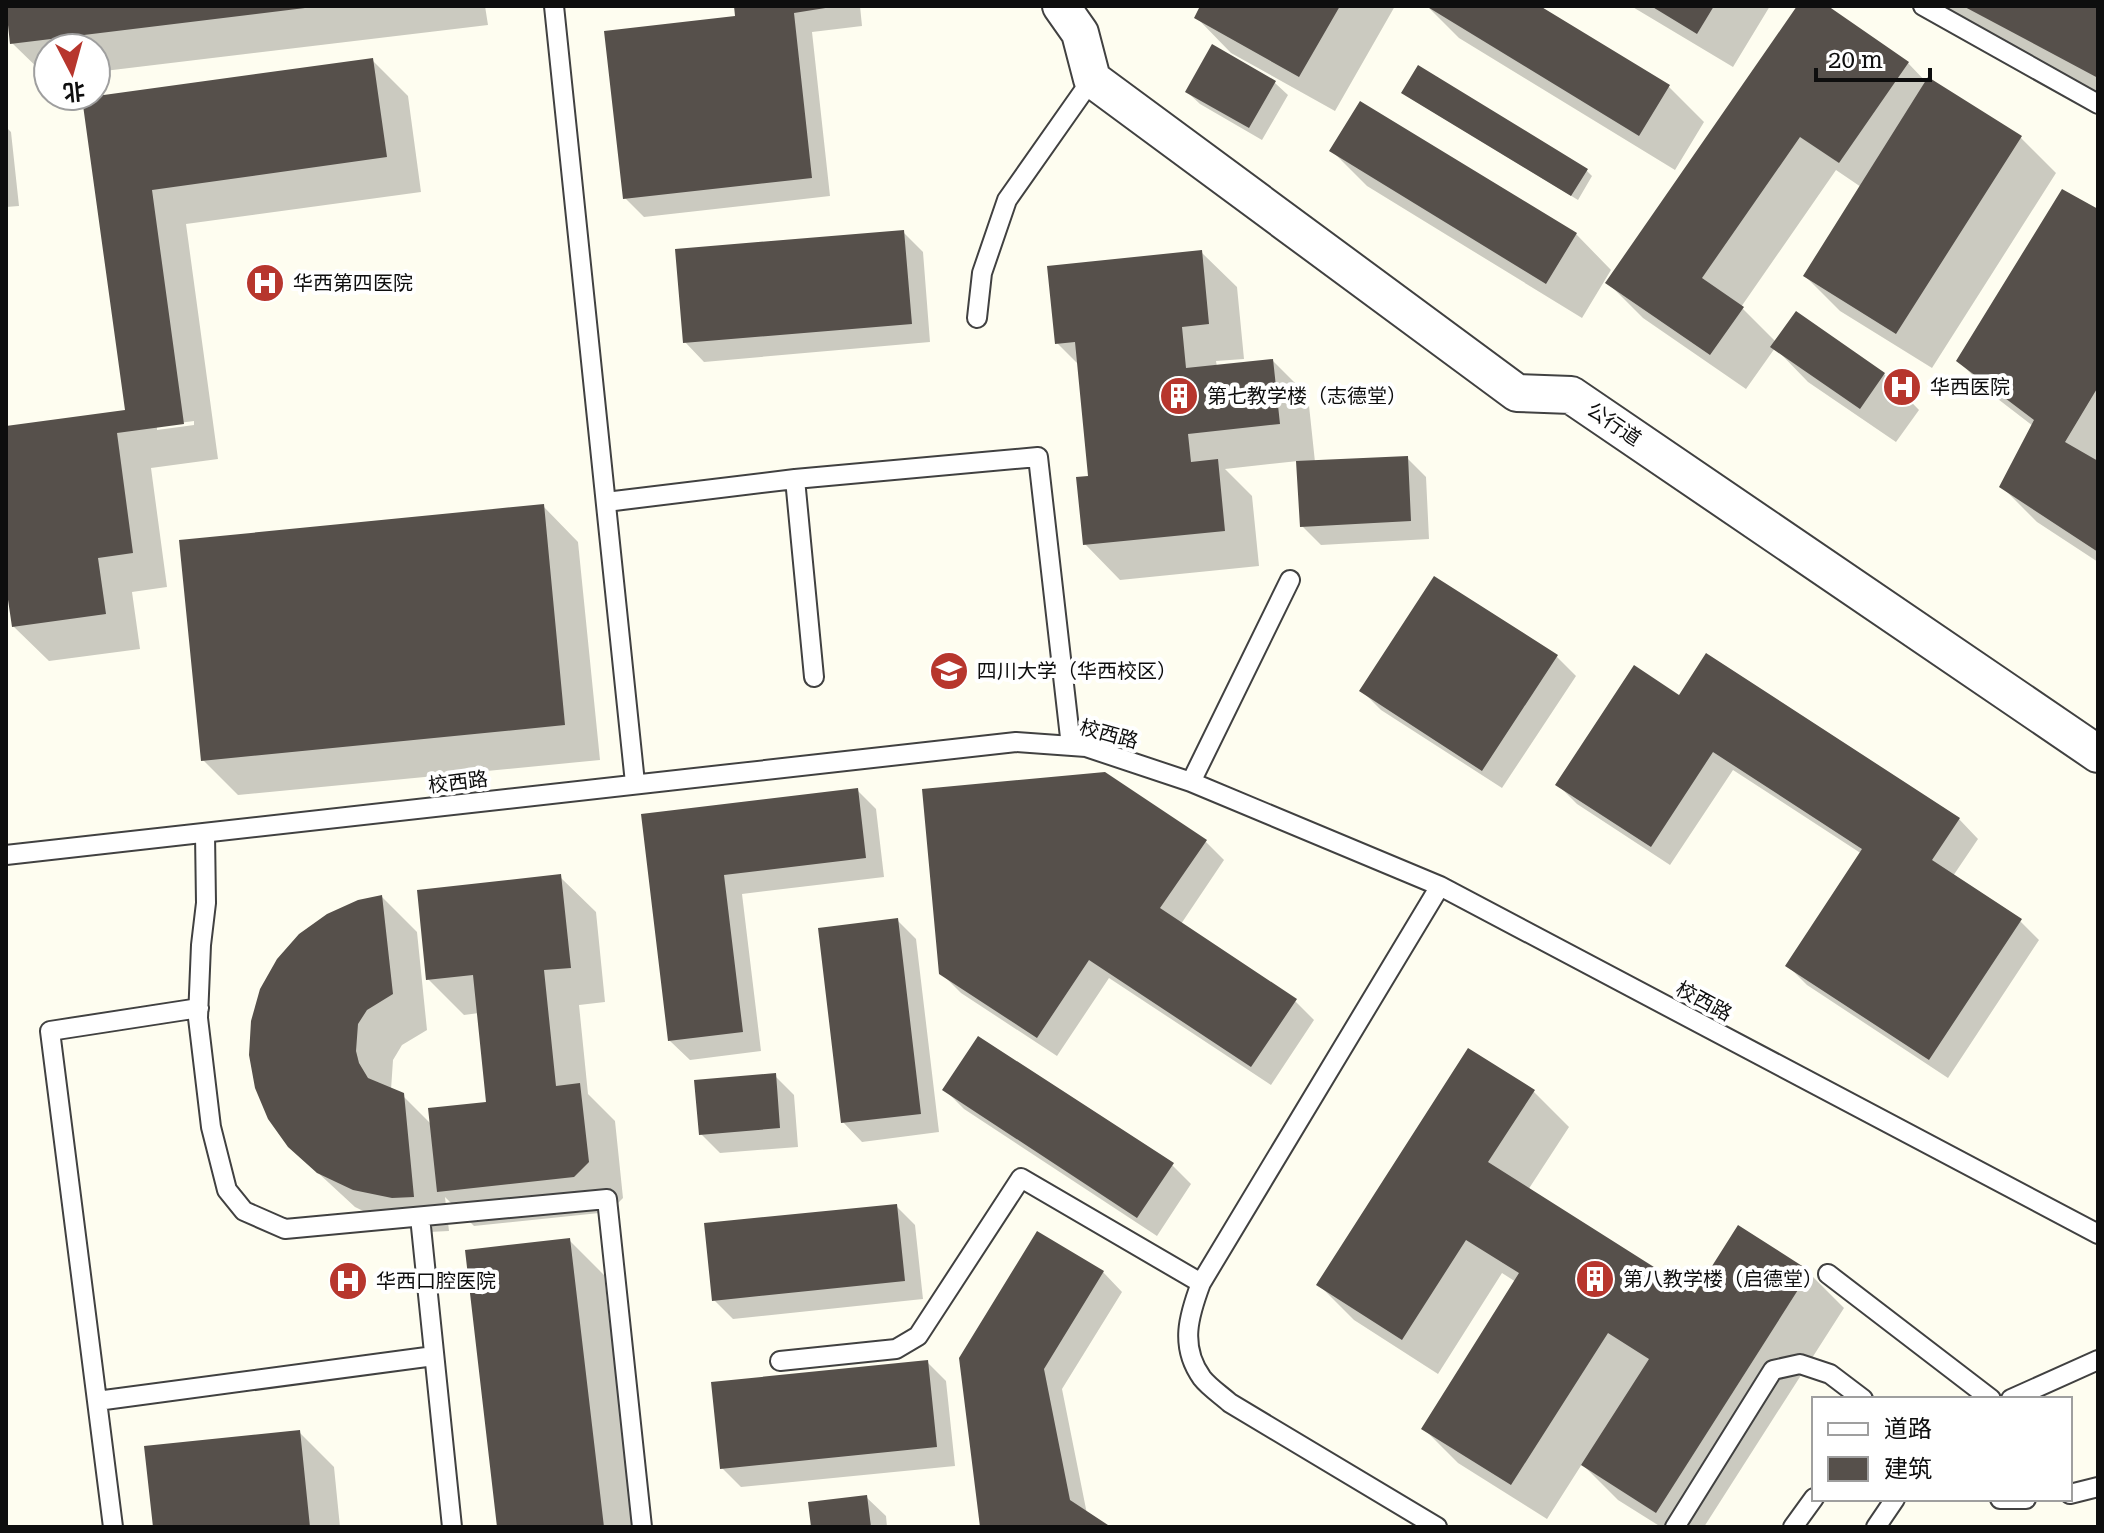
<svg xmlns="http://www.w3.org/2000/svg" width="2104" height="1533" font-family="'Roboto Serif','Noto Sans SC',serif">
<style>
.shadow{fill:#0003;fill-rule:evenodd}
.building{fill:#56504b}
.lines{fill:none;stroke-linecap:round;stroke-linejoin:round}
.lane-casing{stroke:#414141;stroke-width:22}
.street-casing{stroke:#414141;stroke-width:40}
.lane{stroke:#fff;stroke-width:18}
.street{stroke:#fff;stroke-width:36}
.labels{text-anchor:middle;stroke-width:8;stroke-linejoin:round;paint-order:stroke}
.poi-label{font-size:20px;fill:#0e0e0e;stroke:#fff;text-anchor:start}
.street-label{font-size:20px;fill:#0e0e0e;stroke:#fff}
</style>
<rect width="100%" height="100%" fill="#fefdf0"/>
<path class="shadow" d="M8,6H485L488,25L96,72V48H48V78L12,43Z
M736,6H860L862,26L812,32L830,196L644,217L625,198L737,18Z
M1202,6H1395L1335,111L1231,53L1196,17Z
M1427,6H1536L1669,87L1704,122L1675,170L1459,38Z
M1631,6H1770L1733,67Z
M1799,6H1824L1908,63L1927,83L2021,138L2056,173L1932,368L1840,311L1805,276L1861,187L1836,170L1741,307L1776,342L1884,374L1919,410L1896,442L1808,382L1775,348L1746,389L1643,318L1608,283Z
M1940,6H2098V102Z
M372,60L408,96L421,192L186,224L218,459L151,468L167,587L132,592L140,649L49,661L13,626L6,571V429L128,412L84,100ZM194,421V425L157,430V426Z
M1275,83L1288,95L1262,140L1200,104L1187,92Z
M1410,98L1586,170L1592,176L1578,200Z
M6,127L11,132L19,206L6,207Z
M1332,151L1576,234L1611,270L1582,318L1367,186Z
M2098,212V562L2037,522L2002,487L2033,426L1994,396L1958,361Z
M903,232L923,252L930,342L704,362L685,342Z
M1201,252L1237,287L1244,359L1216,361L1217,367L1273,361L1308,396L1315,462L1407,458L1426,477L1429,539L1321,545L1302,526L1298,461L1225,469L1252,496L1259,566L1120,580L1085,544L1090,478L1079,365L1057,343Z
M543,506L578,542L600,760L238,795L203,760Z
M1557,657L1576,676L1502,788L1381,710L1362,691Z
M1679,697L1959,819L1978,839L1953,876L2020,921L2039,940L1948,1078L1807,985L1788,966L1862,854L1733,770L1670,865L1577,804L1558,785Z
M857,790L876,809L884,877L742,894L761,1051L690,1060L670,1041L643,816Z
M1205,841L1224,860L1181,924L1295,1001L1314,1020L1271,1085L1109,978L1057,1056L961,993L941,973Z
M560,877L596,912L605,1002L579,1005L588,1094L615,1121L623,1198L609,1212L474,1226L445,1197L449,1231L429,1232L390,1224L355,1207L289,1146L382,897L417,932L427,1030L402,1045L393,1060L391,1090L402,1095L432,1125L488,1104L479,1013L464,1015L428,979Z
M897,920L916,939L939,1132L862,1142L843,1122Z
M775,1076L794,1095L798,1147L720,1153L701,1134Z
M945,1090L1172,1165L1191,1184L1157,1236L964,1109Z
M1533,1091L1569,1127L1528,1190L1696,1295L1738,1228L1809,1273L1844,1308L1704,1527H1661L1618,1500L1582,1464L1547,1519L1458,1463L1423,1428L1516,1282L1502,1273L1438,1374L1354,1320L1319,1285Z
M896,1206L915,1225L923,1299L733,1319L714,1300Z
M569,1240L604,1275L634,1527H499Z
M1103,1272L1122,1292L1062,1389L1087,1514L1108,1527H982L961,1358Z
M927,1362L946,1381L955,1466L741,1487L722,1468Z
M299,1432L334,1467L340,1527H155Z
M866,1497L886,1516L887,1527H813Z"/>
<path class="building" d="M6,6H305V8L10,44Z
M734,6H838L794,13L812,178L623,199L604,31L735,16Z
M1200,6H1340L1299,77L1194,18Z
M1426,6H1540L1670,85L1639,136Z
M1651,6H1714L1697,34Z
M1797,6H1828L1909,62L1839,163L1800,137L1702,278L1744,307L1710,355L1605,283Z
M1963,6H2098V78Z
M1212,44L1276,81L1249,128L1185,92Z
M373,58L387,157L152,190L184,424L117,433L133,553L98,558L106,614L12,627L6,586V426L125,410L82,98Z
M1418,65L1588,169L1571,196L1401,93Z
M1928,77L2022,136L1896,334L1803,276Z
M1360,101L1577,233L1546,284L1329,151Z
M2062,189L2098,209V387L2065,442L2098,461V552L1999,487L2034,420L1956,361Z
M904,230L912,324L683,343L675,249Z
M1202,250L1209,324L1182,327L1186,368L1273,359L1280,424L1188,434L1191,462L1218,459L1225,531L1083,545L1076,477L1088,476L1075,342L1055,344L1047,266Z
M1796,311L1885,373L1860,409L1770,347Z
M1408,456L1411,521L1300,527L1296,461Z
M544,504L565,725L201,761L179,540Z
M1434,576L1558,655L1482,771L1359,691Z
M1706,653L1960,818L1932,860L2022,919L1929,1060L1785,966L1862,849L1713,752L1651,847L1555,785L1634,665L1679,695Z
M1105,772L1207,840L1160,908L1297,999L1251,1067L1089,960L1037,1038L939,974L922,789Z
M858,788L866,858L724,875L743,1032L668,1041L641,814Z
M561,874L571,968L544,970L556,1086L580,1083L589,1162L574,1177L437,1192L428,1108L486,1102L473,975L426,980L417,890Z
M382,895L393,994L367,1010L358,1024L356,1051L359,1063L368,1078L404,1093L414,1197L392,1198L353,1190L317,1173L288,1147L268,1119L255,1088L249,1055L251,1021L260,989L277,959L299,934L327,914L358,900Z
M898,918L921,1114L841,1123L818,928Z
M978,1036L1174,1163L1137,1218L942,1090Z
M1468,1048L1535,1090L1488,1162L1695,1293L1738,1225L1810,1271L1656,1513L1581,1465L1649,1359L1608,1333L1511,1485L1421,1429L1519,1273L1466,1240L1402,1340L1316,1285Z
M776,1073L780,1128L699,1135L694,1080Z
M897,1204L905,1281L712,1301L704,1223Z
M1037,1231L1104,1271L1044,1369L1070,1500L1111,1527H980L959,1358Z
M570,1238L604,1527H497L465,1250Z
M928,1360L937,1447L720,1469L711,1382Z
M300,1430L310,1527H153L144,1446Z
M867,1495L871,1527H811L808,1502Z"/>
<g class="lines">
<defs>
<path id="lane" d="M554,6L635,783
M1923,6L2098,104
M977,318L982,273L1007,200L1092,79
M795,479L814,677
M606,502L795,479L1038,457L1071,746
M1191,782L1290,580
M205,834L206,903L201,945L198,1018L211,1127L227,1190L244,1211L285,1229L607,1199L642,1527
M6,855L1016,742L1086,747L1191,782L1440,886L2098,1234
M420,1217L452,1527
M1828,1274L1991,1399
M780,1361L896,1349L918,1336L1021,1178L1201,1283
M2011,1399L2098,1360
M97,1401L434,1356
M2070,1494L2098,1487
M2000,1499H2026
M113,1527L50,1031L199,1008
M1437,1527L1230,1403C1221,1395 1209,1387 1202,1378C1179,1346 1189,1315 1201,1283L1440,886
M1675,1527L1773,1370L1800,1364L1830,1374L1863,1399
M1793,1527L1814,1498
M1876,1527L1895,1499"/>
<path id="street" d="M1061,6L1080,33L1092,79L1517,393L1571,395L2098,754"/>
</defs>
<use href="#lane" class="lane-casing"/>
<use href="#street" class="street-casing"/>
<use href="#lane" class="lane"/>
<use href="#street" class="street"/>
</g>
<defs>
<symbol id="hospital-disc" viewBox="-11 -11 22 22"><circle r="9.5" fill="#b7362d" stroke="#fff"/><path d="M-5-5h3v3.5h4V-5h3V5h-3V1.5h-4V5h-3Z" fill="#fff"/></symbol>
<symbol id="building-disc" viewBox="-11 -11 22 22"><circle r="9.5" fill="#b7362d" stroke="#fff"/><path d="M-4-6H4V6H1V3H-1V6H-4ZM-2.5-4.3h1.7v1.8h-1.7ZM.8-4.3h1.7v1.8H.8ZM-2.5-1h1.7V.8h-1.7ZM.8-1h1.7V.8H.8Z" fill="#fff"/></symbol>
<symbol id="university-disc" viewBox="-11 -11 22 22"><circle r="9.5" fill="#b7362d" stroke="#fff"/><path d="M0-5L7-2L0 1L-7-2ZM-4 1L0 2.5L4 1V4Q0 6-4 4Z" fill="#fff"/></symbol>
</defs>
<g fill-rule="evenodd">
<use href="#hospital-disc" x="243" y="261" width="44" height="44"/>
<use href="#hospital-disc" x="1880" y="365" width="44" height="44"/>
<use href="#building-disc" x="1157" y="374" width="44" height="44"/>
<use href="#university-disc" x="927" y="649" width="44" height="44"/>
<use href="#building-disc" x="1573" y="1257" width="44" height="44"/>
<use href="#hospital-disc" x="326" y="1259" width="44" height="44"/>
</g>
<g class="labels">
<g class="poi-label">
<text x="293" y="290">华西第四医院</text>
<text x="1930" y="394">华西医院</text>
<text x="1207" y="403">第七教学楼（志德堂）</text>
<text x="977" y="678">四川大学（华西校区）</text>
<text x="1623" y="1286">第八教学楼（启德堂）</text>
<text x="376" y="1288">华西口腔医院</text>
</g>
<g class="street-label">
<text transform="translate(1614 424) rotate(34)" y="7">公行道</text>
<text transform="translate(1109 734) rotate(15)" y="7">校西路</text>
<text transform="translate(458 782) rotate(-7)" y="7">校西路</text>
<text transform="translate(1704 1001) rotate(28)" y="7">校西路</text>
</g>
</g>
<rect width="2104" height="1533" fill="none" stroke="#0e0e0e" stroke-width="16"/>
<rect x="1812" y="1397" width="260" height="104" fill="#ffffff" stroke="#9f9f9f" stroke-width="2"/>
<rect x="1828" y="1423" width="40" height="12" fill="#ffffff" stroke="#9f9f9f" stroke-width="2"/>
<text x="1884" y="1437" font-size="24" fill="#0e0e0e">道路</text>
<rect x="1828" y="1457" width="40" height="24" fill="#56504b" stroke="#9f9f9f" stroke-width="2"/>
<text x="1884" y="1477" font-size="24" fill="#0e0e0e">建筑</text>
<g transform="translate(72 72) rotate(174)"><circle r="38" fill="#ffffff" stroke="#9f9f9f" stroke-width="2"/>
<path d="M0-6L14 30L0 20L-14 30Z" fill="#b7362d"/>
<text y="-12" font-size="22" font-weight="bold" text-anchor="middle" fill="#0e0e0e">北</text>
</g>
<path d="M1816 68v12h114v-12" fill="none" stroke="#0e0e0e" stroke-width="4"/>
<text x="1828" y="68" font-size="24" fill="#0e0e0e" stroke="#ffffff" stroke-width="6" paint-order="stroke">20 m</text>
</svg>
